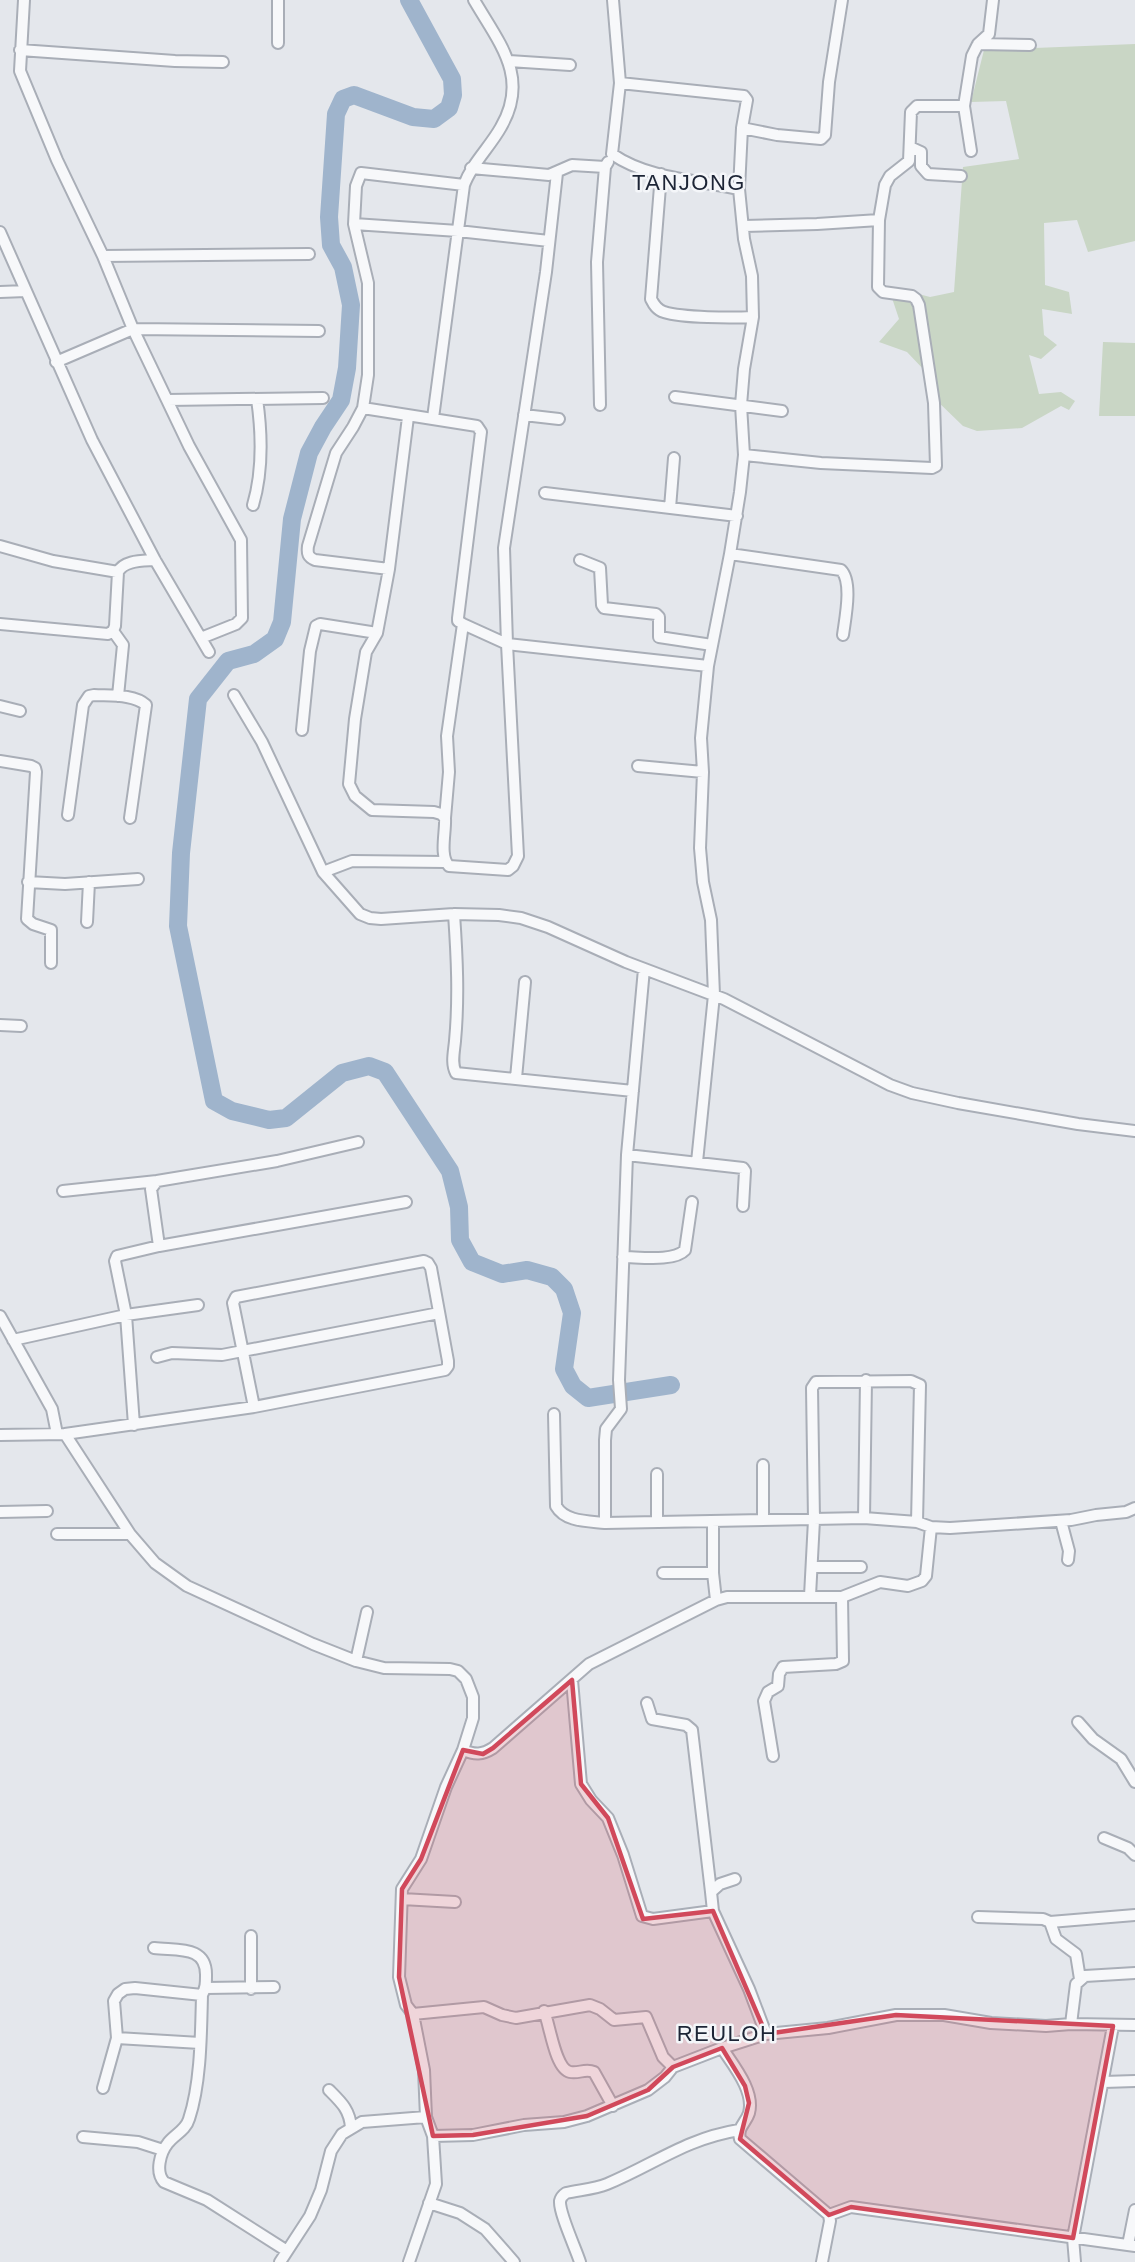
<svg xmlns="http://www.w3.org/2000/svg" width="1135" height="2262" font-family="Helvetica,sans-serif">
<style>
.green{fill:#c9d6c5}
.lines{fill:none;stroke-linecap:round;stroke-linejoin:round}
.river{stroke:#9fb4cc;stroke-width:18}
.minor-casing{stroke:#a9aeb7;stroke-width:14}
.minor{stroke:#f7f8fa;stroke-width:10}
.marked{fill:#d1495b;fill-opacity:0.2;stroke:#d1495b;stroke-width:4.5;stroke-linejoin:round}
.labels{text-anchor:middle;stroke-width:5;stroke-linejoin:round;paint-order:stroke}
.quarter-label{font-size:22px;letter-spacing:1.5px;fill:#1d2536;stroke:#f4f6f9}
</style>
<rect width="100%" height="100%" fill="#e4e7ec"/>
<path class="green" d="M1135,44V241L1088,252L1077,220L1044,223L1045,285L1069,292L1072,314L1042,309L1044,335L1057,345L1041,359L1029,355L1039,394L1061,392L1075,401L1069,410L1061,406L1022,428L977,431L963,426L933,397L926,372L907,352L879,342L899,319L888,286L930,297L954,292L963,167L1019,159L1006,101L971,102L984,50Z
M1103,342L1135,343V416H1099Z"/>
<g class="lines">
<path class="river" d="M409,0L452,79L453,95L449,108L434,119L413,117L354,95L343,99L336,114L329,217L331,245L343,267L351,305L347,368L341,400L323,427L309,453L292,519L282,622L275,639L254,654L228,661L198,699L181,853L178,926L214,1101L232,1111L269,1120L286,1118L342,1073L369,1066L385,1072L450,1171L459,1207L460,1240L472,1262L502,1274L527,1270L552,1277L564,1289L572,1313L564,1369L573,1386L588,1398L671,1385"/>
<defs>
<path id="minor" d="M24,0L20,71L57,160L103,256L309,254
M278,0V43
M613,0L620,83L612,154C648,179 697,180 739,189L744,239L752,276L753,317L744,369L741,405L744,455L740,492L730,554L708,666L701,738L703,772L700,848L703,882L711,920L714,995L697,1162
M978,44L1030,45
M20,50L175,61L223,62
M509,61L570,65
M620,83L744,96L747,100L742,128
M964,106L971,151
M910,147L921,152V166L928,174L961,176
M471,168L549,175L572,165L605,167L608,162
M557,173L546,272L504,548L507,644L708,666
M661,174L651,299C654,305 657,310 664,312C683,318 732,318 753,317
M739,189L742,128L777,135L821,139L825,135L829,82L842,0
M354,224L356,186L361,173L464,185
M744,226L817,224L879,220L885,185L890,176L909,161L911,112L917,106H964L972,56L978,44L989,34L993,0
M0,232L92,440L155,560L209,652
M103,256L133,329L189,446L241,540L242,618L236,624L201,638
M0,292L26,291
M56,362L133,329L319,331
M675,397L782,411
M167,400L323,398
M600,405L597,262L605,167
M363,408L477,426L481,432L458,618V621L463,624L507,644L518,856L513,866L508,870L449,866C439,856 446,832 445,818L441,814L434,812L372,810L355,796L349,784L355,719L366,652L377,633L389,569L408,417
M524,415L559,419
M433,418L464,185C472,163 490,147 501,127C530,77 499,43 474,0
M744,455L821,463L932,468L936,466L934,403L919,305L916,299L912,296L883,292L878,287L879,220
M545,493L737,516
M253,505C263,471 262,434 257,399
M670,508L674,458
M0,546L53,561L118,572
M730,554L841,570C853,582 845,619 843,635
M580,560L600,568L602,605L604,608L656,614L659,617V637L712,645
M389,569L315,560C308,557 307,554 308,546L336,453L353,427L363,408L368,375V283L354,224L458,231L549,241
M0,624L108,634L113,631L115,626L118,572C124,560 143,561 155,560
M113,631L123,645L118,696
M234,695L262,742L323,872L360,914L370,918L381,919L454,914L499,915L521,918L548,927L626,962L724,999L890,1085L912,1093L958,1103L1078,1124L1135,1131
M0,706L20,711
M302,730L310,651L316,626L320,624L377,633
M0,761L31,766L35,768L36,772L27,919L33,924L51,930V963
M638,766L703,772
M68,815L83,705L89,696L94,695C110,696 134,694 146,705L130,818
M445,818L449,772L447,736L463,624
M323,872L352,861L445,862
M28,882L65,884L138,879
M454,914C457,957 459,998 455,1041C454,1052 451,1064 456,1073L633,1091
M87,922L89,882
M644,969L627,1155L619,1380L621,1409L606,1429L605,1440V1523L864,1518L917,1522L931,1527L950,1528L1071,1520L1096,1515L1126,1512L1135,1508
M0,1025L21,1026
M516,1078L525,982
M627,1155L743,1168L745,1171L743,1206
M63,1191L157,1181
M159,1246L151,1189L157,1181L277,1161L358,1142
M623,1257C639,1257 674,1262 685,1250L692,1202
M0,1316L52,1409L57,1434
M13,1340L126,1315L198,1305
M157,1357L172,1353L222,1355L439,1313
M554,1414L556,1506C565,1522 588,1521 605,1523
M134,1425L126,1315L115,1261L117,1256L159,1246L406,1202
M65,1434L254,1407L445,1370L448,1366V1361L431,1268L428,1263L424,1261L236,1297L233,1303L254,1407
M0,1435L65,1434L130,1534L155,1563L187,1586L313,1644L356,1661L384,1668L450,1669L458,1671L466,1679L473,1697V1718L463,1750L446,1787L421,1859L402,1889L399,1977L406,2005L413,2014L484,2007L502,2015L516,2018L590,2005L600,2009L614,2020L646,2017L663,2057L673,2067L722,2048L766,2034L828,2028L896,2015H944L991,2023L1046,2026L1071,2024L1076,1984L1085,1976L1135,1973
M763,1465V1520
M657,1474V1522
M0,1512L47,1511
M864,1518L866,1380
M1061,1521L1069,1551L1068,1560
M713,1522V1573L716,1600
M57,1534H130
M813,1567H861
M663,1573H713
M810,1596L814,1520L812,1388L816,1382L911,1381L920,1385L917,1522
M356,1661L367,1612
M572,1680L581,1784L591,1800L608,1818L623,1855L642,1916L653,1919L713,1911
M647,1703L652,1719L686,1725L692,1730L711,1892
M1078,1722L1093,1739L1121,1759L1135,1782
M463,1750C475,1755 482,1755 493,1748L589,1664L716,1600L727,1597H842L880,1582L908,1586L922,1581L926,1576L931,1527
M773,1756L764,1701L768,1692L778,1686L779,1674L783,1667L836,1664L843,1661L842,1597
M1104,1838L1128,1848L1135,1855
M735,1879L720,1884L711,1892L713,1911L749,1989L766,2034
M402,1899L455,1902
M978,1917L1043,1919L1050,1922L1056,1939L1076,1954L1080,1979
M1050,1922L1135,1915
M251,1936V1989
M154,1948C177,1951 207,1945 206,1976C206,1983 206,1988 202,1995C201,2033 201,2083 189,2119C186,2130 174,2135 168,2143C160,2153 155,2172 164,2182L207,2200L287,2251
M206,1988L274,1987
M544,2011C550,2025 555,2069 570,2072C579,2074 585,2068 594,2072L613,2106
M413,2014L424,2070L426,2117L433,2136L473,2135L524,2125L564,2122L587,2116L648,2090L665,2077L673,2067
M1071,2024L1135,2025
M117,2038L200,2043
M722,2048C733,2065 755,2091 749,2113C746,2123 737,2127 740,2139L829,2215L830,2221L822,2262
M1104,2082L1135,2081
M103,2088L117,2038L114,2001L118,1994L125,1989L135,1988L202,1995
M329,2090C341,2102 350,2110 351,2128
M83,2137L138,2142L163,2150
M429,2203L460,2213L485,2229L514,2262
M829,2215L851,2207L1135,2246
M1128,2245L1135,2210
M280,2262L310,2216L321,2190L331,2151L342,2134L362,2122L426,2117
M409,2262L436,2184L433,2136
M580,2262C576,2249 559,2213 560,2201C561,2197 563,2195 566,2193C579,2190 595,2189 607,2184C655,2164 685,2139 739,2130
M1075,2262L1073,2238L1113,2026"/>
</defs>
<use href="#minor" class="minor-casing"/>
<use href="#minor" class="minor"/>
</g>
<path class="marked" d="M572,1680L581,1784L608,1818L643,1919L713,1911L766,2034L896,2015L1113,2026L1073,2238L851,2207L829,2215L740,2139L749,2103L745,2086L722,2048L673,2067L648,2090L587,2116L473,2135L433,2136L399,1977L402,1889L421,1859L463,1750L483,1754L493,1748Z"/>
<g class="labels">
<g class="quarter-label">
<text x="689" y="190">TANJONG</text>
<text x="727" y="2041">REULOH</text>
</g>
</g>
</svg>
